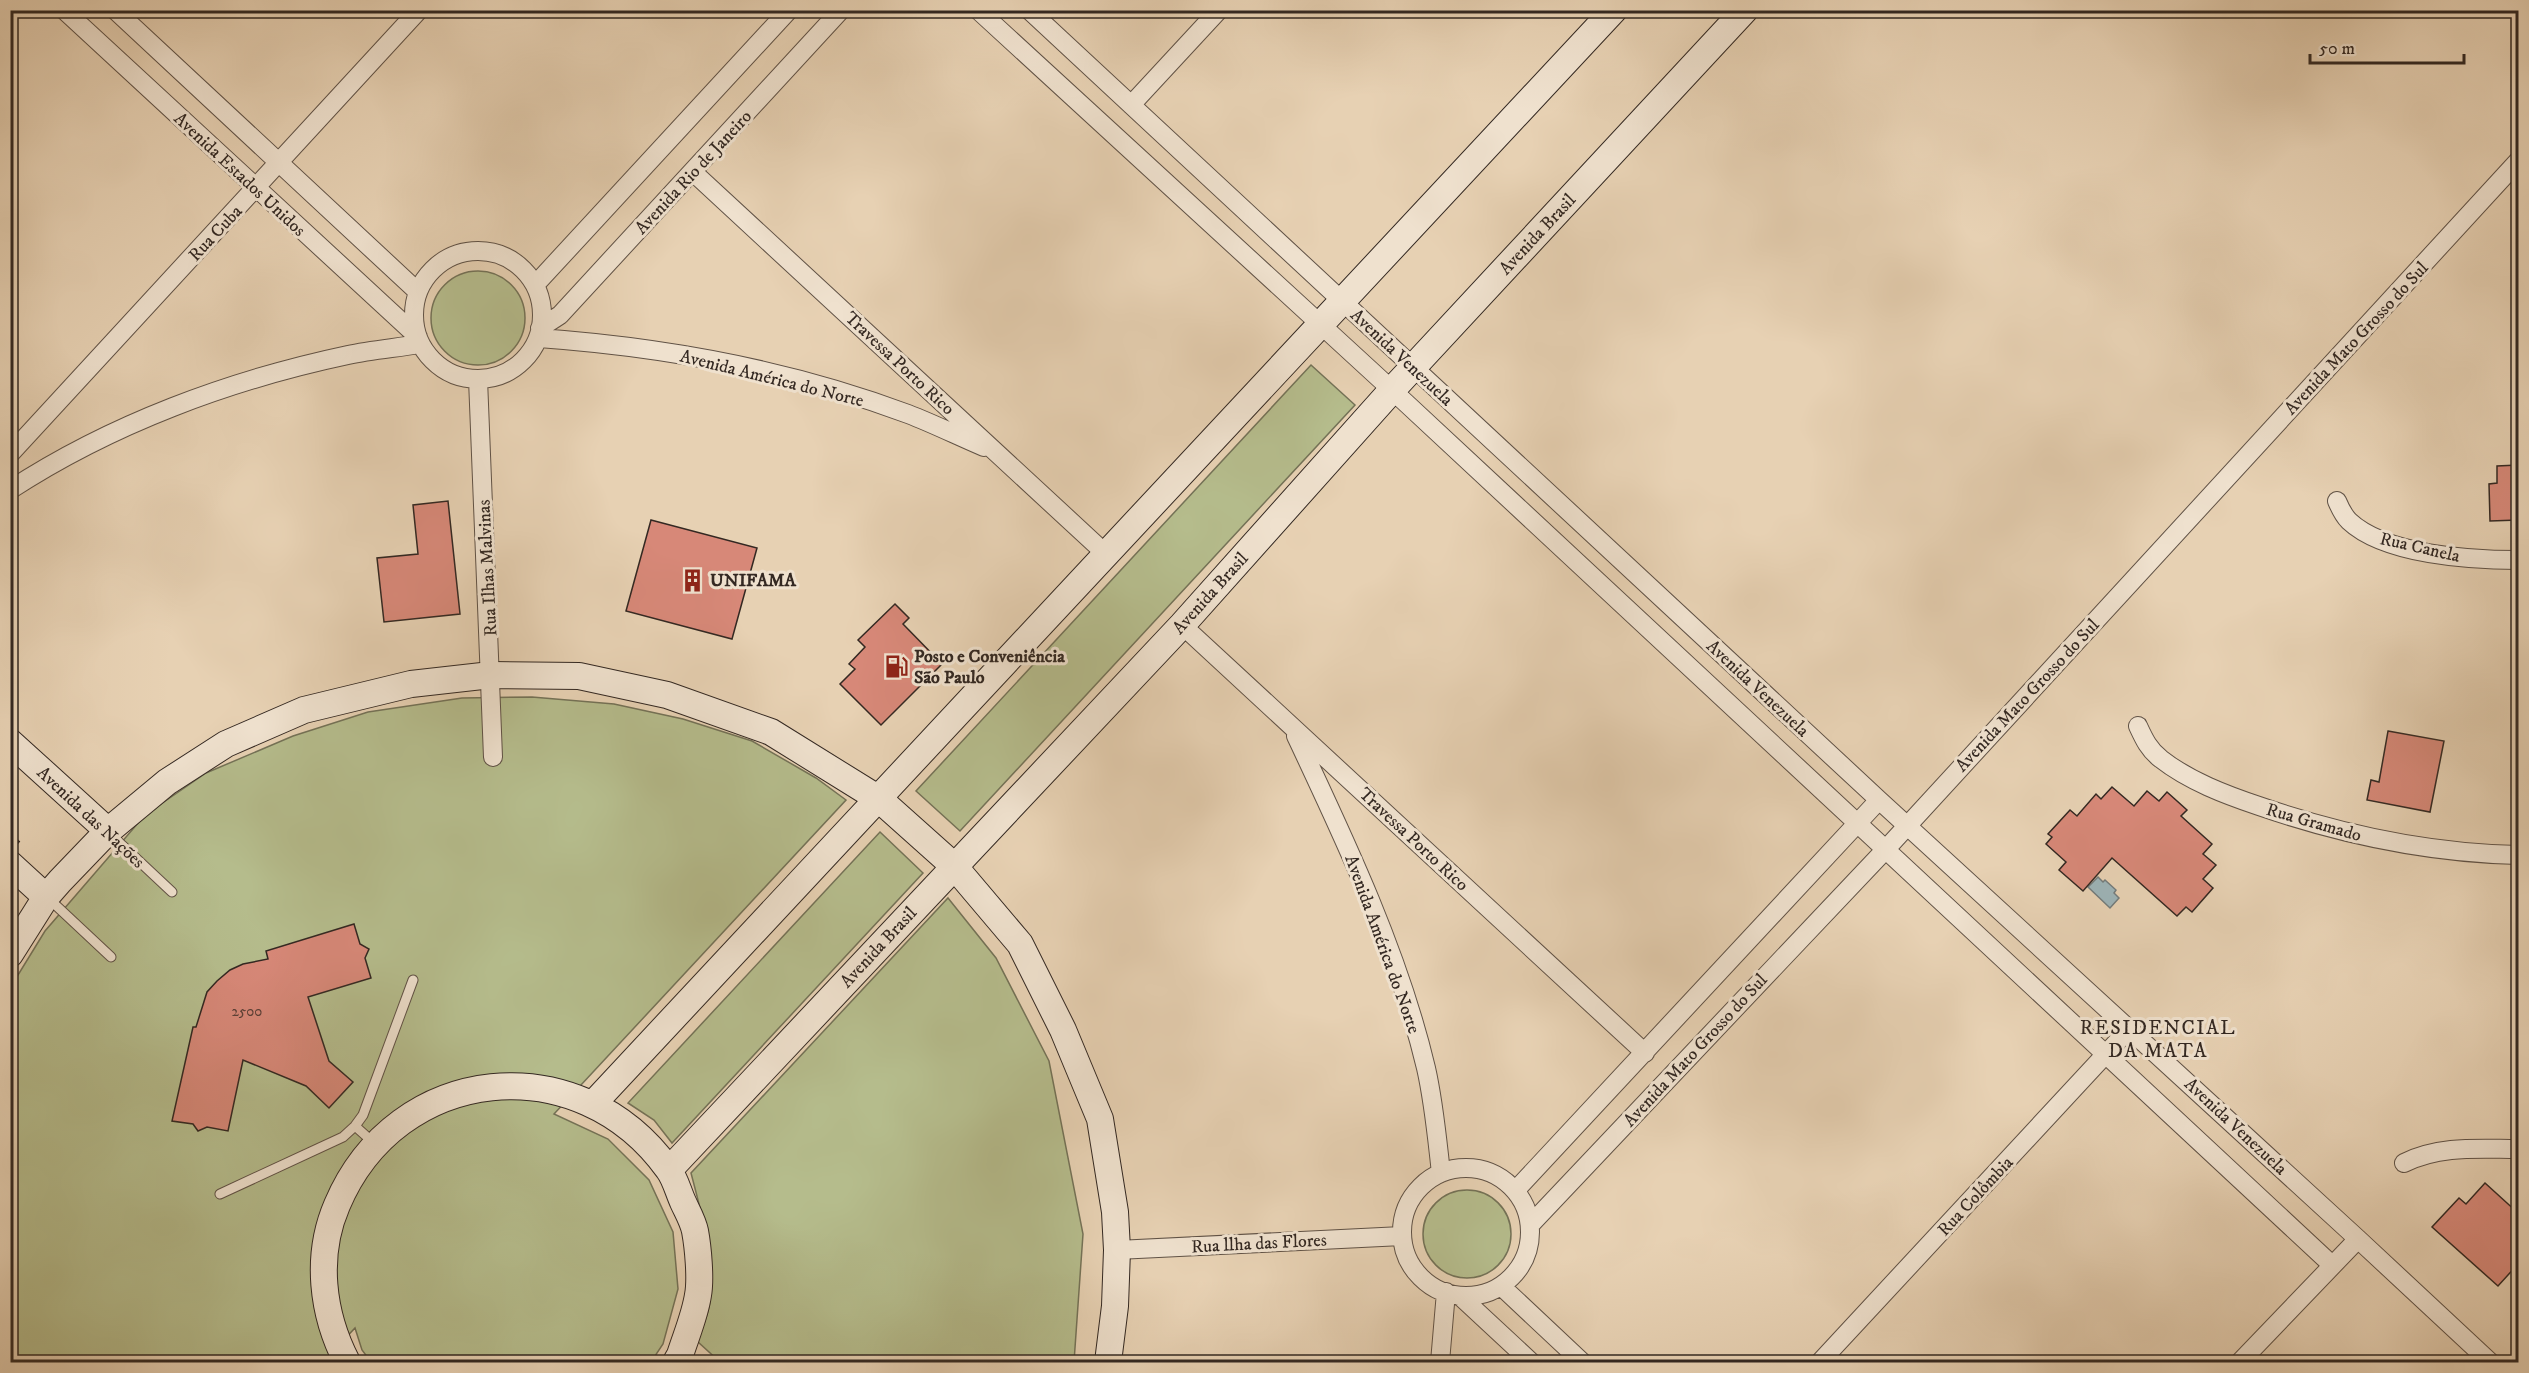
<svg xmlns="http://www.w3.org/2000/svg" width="2529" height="1373" font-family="'IM FELL DW Pica',serif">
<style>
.green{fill:#b5bc8c;stroke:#747257;stroke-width:1.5}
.water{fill:#9db4b8;stroke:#737c7c;stroke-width:1.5}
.building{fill:#d78878;stroke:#332822;stroke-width:1.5}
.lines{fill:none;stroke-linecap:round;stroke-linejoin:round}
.lane-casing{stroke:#605246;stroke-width:11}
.street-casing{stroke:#605246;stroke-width:20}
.secondary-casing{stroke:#332822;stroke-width:28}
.path{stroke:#332822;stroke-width:4;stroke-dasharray:4.5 3;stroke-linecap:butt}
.lane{stroke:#efe1ce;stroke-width:9}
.street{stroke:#efe1ce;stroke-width:18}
.secondary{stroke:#efe1ce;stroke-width:26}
.labels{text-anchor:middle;stroke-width:6;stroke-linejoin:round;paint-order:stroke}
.number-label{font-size:15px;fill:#5c4038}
.street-label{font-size:18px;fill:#332822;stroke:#efe1ce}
.poi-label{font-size:18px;font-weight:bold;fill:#332822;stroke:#efe1ce;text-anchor:start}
.neighbourhood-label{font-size:20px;letter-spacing:1.5px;fill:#332822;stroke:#efe1ce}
</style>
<rect width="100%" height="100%" fill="#e7d1b3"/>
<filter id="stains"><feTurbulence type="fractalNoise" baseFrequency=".00333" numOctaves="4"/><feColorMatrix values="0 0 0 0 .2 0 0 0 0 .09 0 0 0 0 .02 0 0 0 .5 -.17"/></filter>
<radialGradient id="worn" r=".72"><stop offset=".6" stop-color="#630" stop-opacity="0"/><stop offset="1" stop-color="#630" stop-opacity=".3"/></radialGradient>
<path class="green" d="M431 318a47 47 0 1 1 94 0a47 47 0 1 1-94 0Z
M1311,365L1355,405L960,831L916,791Z
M532,697L614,704L683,719L752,741L816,778L846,800L554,1114L608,1139L649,1180L673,1232L678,1289L663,1344L651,1362H371L362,1350L355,1328L323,1362H11L10,988L45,931L145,815L206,773L293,736L368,712L462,698Z
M880,832L923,873L672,1143L654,1120L628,1103Z
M948,898L996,958L1049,1061L1083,1234L1074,1362H720L697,1341C702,1329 709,1314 710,1301C714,1257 702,1215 691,1173Z
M1423 1234a44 44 0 1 1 88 0a44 44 0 1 1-88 0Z"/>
<path class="water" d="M2098,877L2103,882L2105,880L2116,890L2114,893L2119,898L2110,908L2088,887Z"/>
<path class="building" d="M2518,465V520L2490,521L2489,484L2497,483V466Z
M448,501L460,614L384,622L377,558L418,554L413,505Z
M651,520L757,548L732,639L626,611Z
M895,604L909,618L903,624L942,664L881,725L840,684L855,669L849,664L865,647L858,640Z
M2388,731L2444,741L2430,812L2367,800L2371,780L2379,782Z
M2112,787L2134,806L2147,791L2159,801L2167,792L2187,810L2181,816L2212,844L2203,854L2216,865L2203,879L2213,888L2192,912L2186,907L2177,916L2112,858L2083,891L2059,870L2066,862L2046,844L2052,837L2048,834L2070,810L2077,816L2096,794L2101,799Z
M354,924L360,944L369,949L365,958L371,978L308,997L329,1061L353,1082L329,1108L306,1086L243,1060L228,1131L207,1127L198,1131L193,1124L172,1121L193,1027H196L207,992L217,981L230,970L243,964L268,959L266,951Z
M2485,1183L2518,1213V1264L2498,1286L2432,1227L2459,1198L2466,1204Z"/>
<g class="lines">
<defs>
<path id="lane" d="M108,832L172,892
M48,898L111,957
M355,1126L375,1144
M220,1194L343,1137L355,1126L363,1115L413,980"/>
<path id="street" d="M64,10L418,337
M115,10L418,292
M978,10L1392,390L2332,1265
M1029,10L1879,800L2358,1239L2490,1362
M1131,105L1219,10
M693,172L1107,555
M414 315a64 64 0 1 1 128 0a64 64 0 1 1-128 0Z
M535,285L789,10
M540,328L560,315L841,10
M539,338C664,347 791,370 908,414C934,424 958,436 984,447
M478,379L493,757
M10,454L419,10
M10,490C111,424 230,380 348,355C371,350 396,348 420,344
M2337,501C2340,508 2344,516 2349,521C2385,555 2471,560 2518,560
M1182,625L1645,1053
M2138,726C2144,739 2149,750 2161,759C2189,781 2226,795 2259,806C2343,835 2430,853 2518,855
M1296,736C1346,842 1399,954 1426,1068C1434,1103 1437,1138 1441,1173
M2404,1163C2440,1145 2479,1149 2518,1149
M1402 1232a64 64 0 1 1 128 0a64 64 0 1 1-128 0Z
M1515,1191L1879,800
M1530,1225L1886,849L2518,161
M1117,1250L1402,1236
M1501,1286L1582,1362
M1460,1296L1531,1362
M1440,1362L1446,1292
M1820,1362L2129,1029
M2240,1362L2358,1239"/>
<path id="secondary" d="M10,742L108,831
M10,864L46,897
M10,954L46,897L60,881L108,831L167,782L226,744L304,710L411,684L491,675L579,676L667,695L771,732L879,799L954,866L1020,944L1063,1030L1100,1119L1115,1212L1117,1250L1115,1306L1108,1362
M593,1104L1614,10
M669,1170L1182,625L1392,390L1745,10
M347,1362C322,1314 315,1256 337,1205C397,1063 579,1045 668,1169C675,1178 678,1191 683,1202C687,1211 693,1221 695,1231C698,1247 701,1279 698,1295C695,1315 686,1336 680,1355L676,1362"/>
</defs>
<use href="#lane" class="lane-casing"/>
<use href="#street" class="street-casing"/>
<use href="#secondary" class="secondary-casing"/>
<path class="path" d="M10,835L19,843"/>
<use href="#lane" class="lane"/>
<use href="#street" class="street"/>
<use href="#secondary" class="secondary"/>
</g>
<defs>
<symbol id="building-bare" viewBox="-9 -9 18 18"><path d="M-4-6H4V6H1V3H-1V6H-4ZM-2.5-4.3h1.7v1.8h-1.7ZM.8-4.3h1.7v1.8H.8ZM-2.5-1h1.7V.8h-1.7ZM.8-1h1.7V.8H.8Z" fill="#8f2418" stroke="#efe1ce" stroke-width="2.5" paint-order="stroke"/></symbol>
<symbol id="fuel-bare" viewBox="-9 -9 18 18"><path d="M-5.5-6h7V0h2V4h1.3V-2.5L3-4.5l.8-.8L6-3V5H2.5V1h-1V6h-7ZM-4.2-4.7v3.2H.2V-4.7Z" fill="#8f2418" stroke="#efe1ce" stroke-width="2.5" paint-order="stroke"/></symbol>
</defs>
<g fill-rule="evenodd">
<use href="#building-bare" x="676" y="564" width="33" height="33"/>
<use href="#fuel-bare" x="880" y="650" width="33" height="33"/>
</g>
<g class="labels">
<g class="number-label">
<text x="247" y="1016">2500</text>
</g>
<g class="street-label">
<text transform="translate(693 172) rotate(-47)" y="6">Avenida Rio de Janeiro</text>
<text transform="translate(240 174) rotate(43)" y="6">Avenida Estados Unidos</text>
<text transform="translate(215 233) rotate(-47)" y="6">Rua Cuba</text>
<text transform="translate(1537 234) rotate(-47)" y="6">Avenida Brasil</text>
<text transform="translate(2356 338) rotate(-47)" y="6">Avenida Mato Grosso do Sul</text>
<text transform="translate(1402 357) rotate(43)" y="6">Avenida Venezuela</text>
<text transform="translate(900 363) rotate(43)" y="6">Travessa Porto Rico</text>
<text transform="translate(772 378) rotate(14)" y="6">Avenida América do Norte</text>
<text transform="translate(2420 547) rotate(13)" y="6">Rua Canela</text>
<text transform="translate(487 568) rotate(-93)" y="6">Rua Ilhas Malvinas</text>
<text transform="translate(1210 593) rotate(-48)" y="6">Avenida Brasil</text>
<text transform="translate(1758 688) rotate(43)" y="6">Avenida Venezuela</text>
<text transform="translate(2027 695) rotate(-47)" y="6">Avenida Mato Grosso do Sul</text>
<text transform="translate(91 817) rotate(43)" y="6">Avenida das Nações</text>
<text transform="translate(2314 822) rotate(16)" y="6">Rua Gramado</text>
<text transform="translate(1414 839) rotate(43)" y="6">Travessa Porto Rico</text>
<text transform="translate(1383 944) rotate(70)" y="6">Avenida América do Norte</text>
<text transform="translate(878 947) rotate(-47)" y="6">Avenida Brasil</text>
<text transform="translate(1695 1050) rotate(-47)" y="6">Avenida Mato Grosso do Sul</text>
<text transform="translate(2236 1126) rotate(43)" y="6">Avenida Venezuela</text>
<text transform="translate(1975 1196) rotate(-47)" y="6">Rua Colômbia</text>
<text transform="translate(1259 1243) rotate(-3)" y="6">Rua llha das Flores</text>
</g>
<g class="poi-label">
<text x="710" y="586">UNIFAMA</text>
<text x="914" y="662">Posto e Conveniência<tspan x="914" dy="21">São Paulo</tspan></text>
</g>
<g class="neighbourhood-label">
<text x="2158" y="1034">RESIDENCIAL<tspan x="2158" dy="23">DA MATA</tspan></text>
</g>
</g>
<rect width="2529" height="1373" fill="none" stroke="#e7d1b3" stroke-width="36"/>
<rect x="12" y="12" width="2505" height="1349" fill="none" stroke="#332822" stroke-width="3"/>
<rect x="18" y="18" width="2493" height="1337" fill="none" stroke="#332822" stroke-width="1.5"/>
<path d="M2310 54v9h154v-9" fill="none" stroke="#332822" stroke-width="3"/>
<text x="2319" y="54" font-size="18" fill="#332822" stroke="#efe1ce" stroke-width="4.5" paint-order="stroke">50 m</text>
<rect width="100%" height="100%" filter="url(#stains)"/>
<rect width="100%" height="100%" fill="url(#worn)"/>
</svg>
